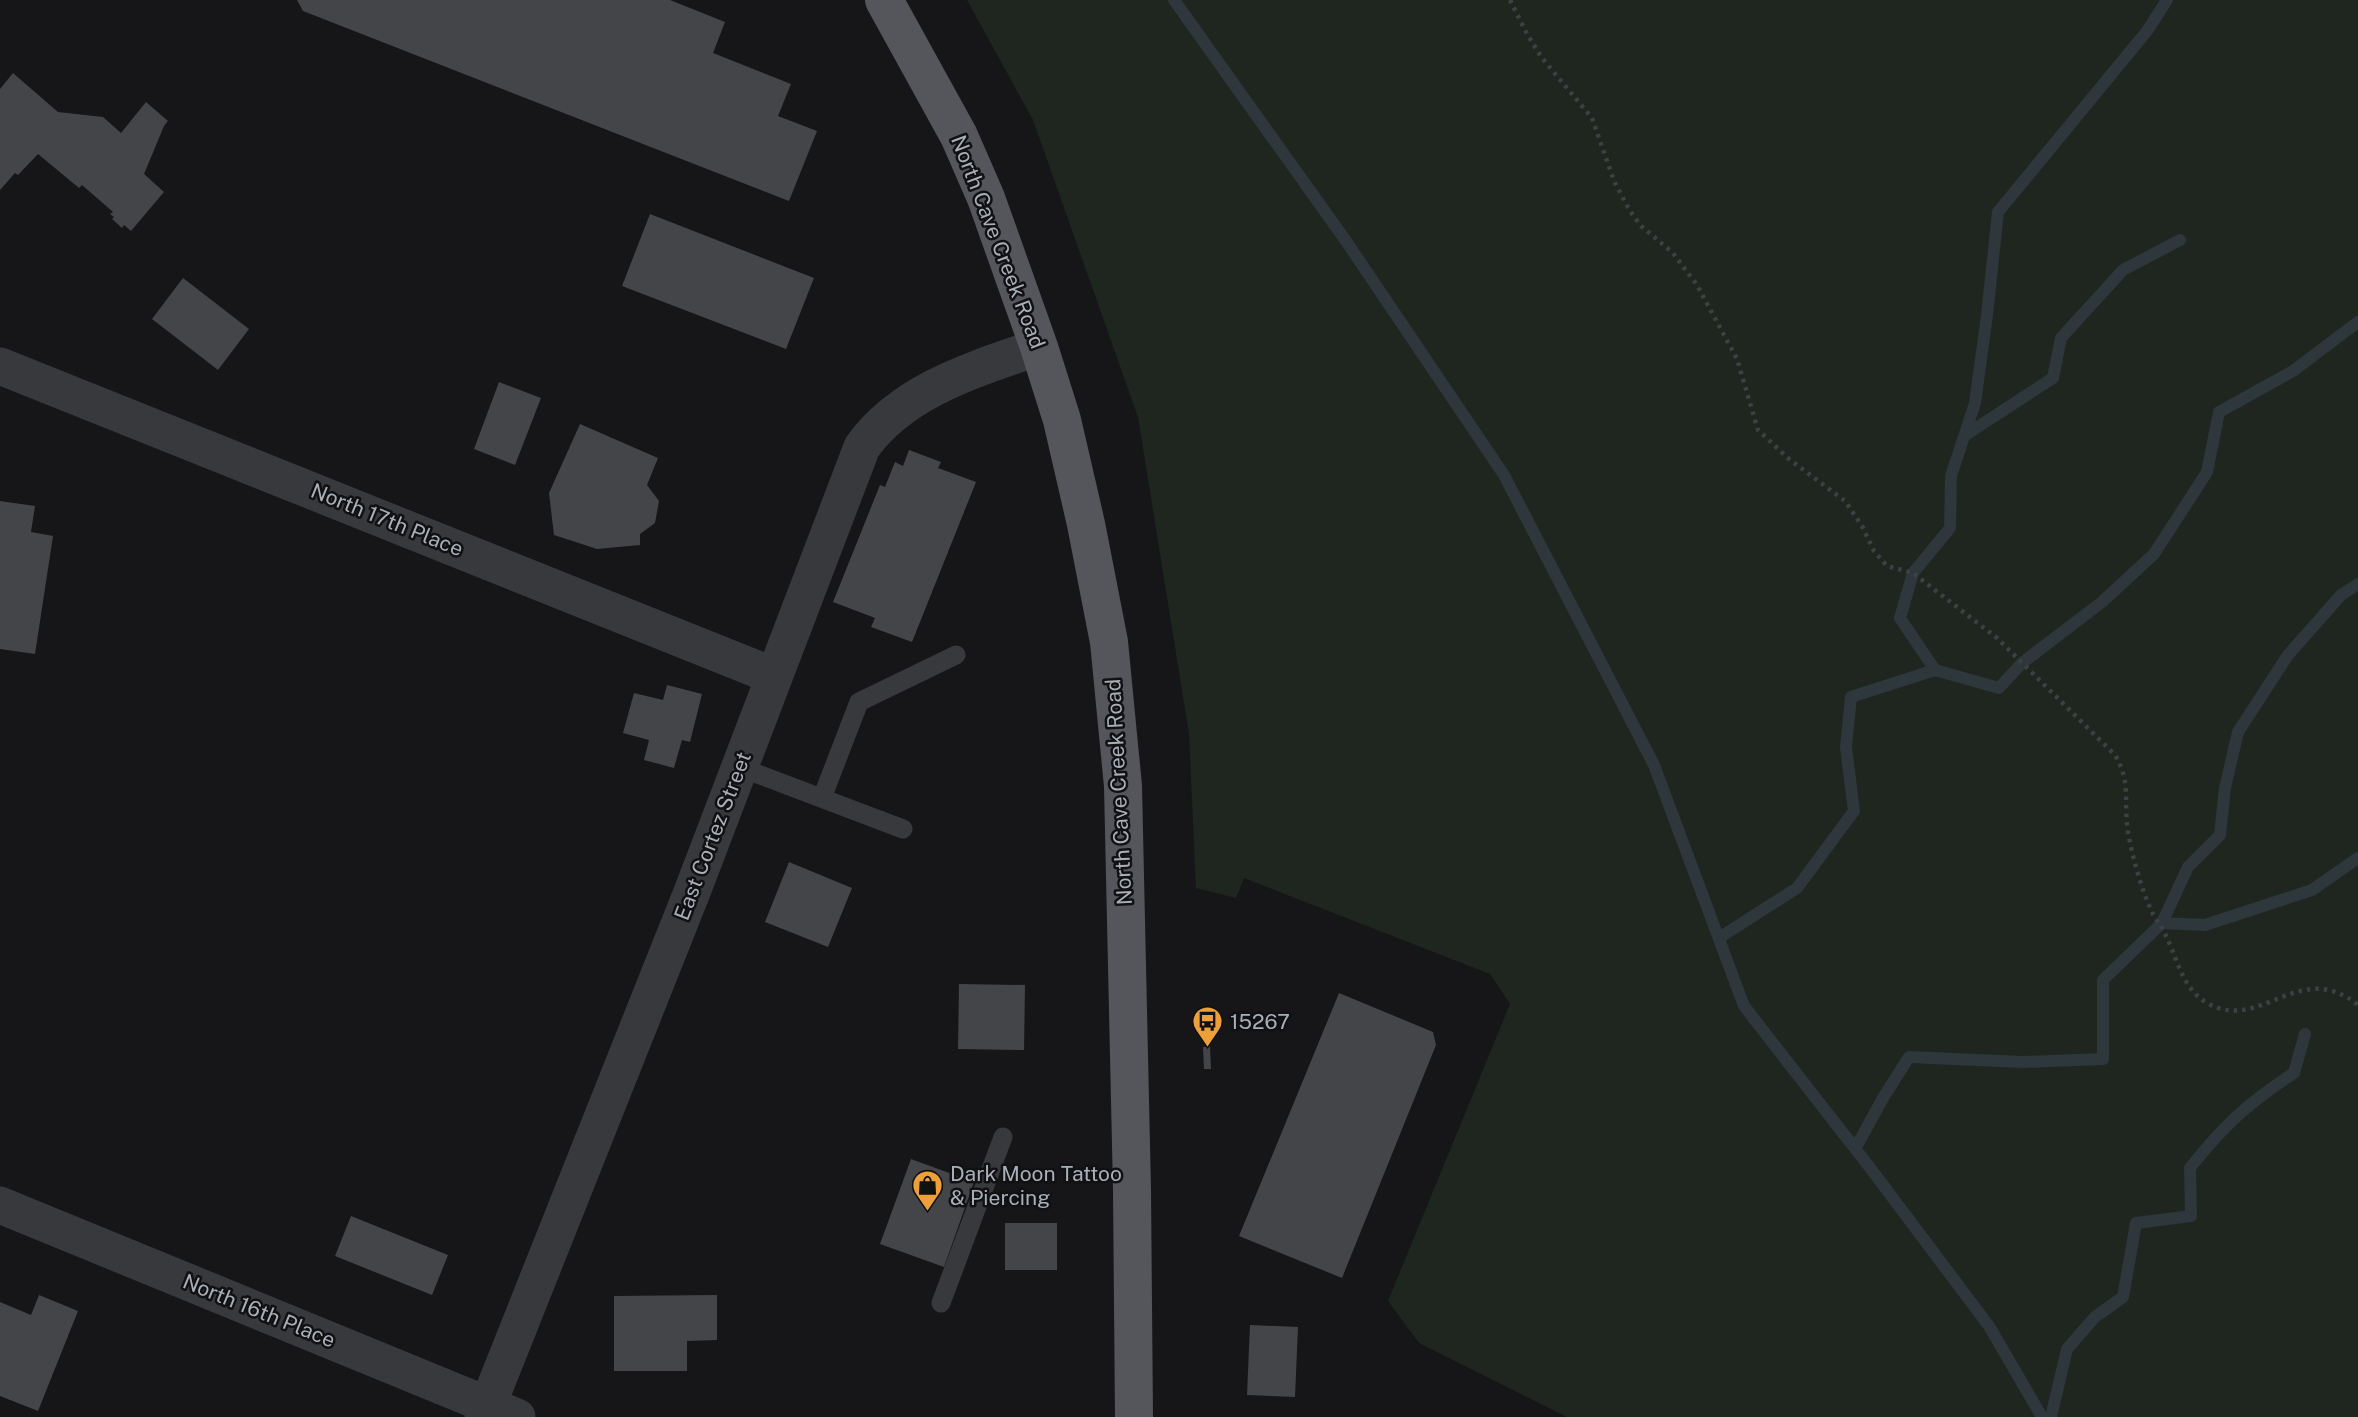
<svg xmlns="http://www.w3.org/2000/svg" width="2358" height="1417" font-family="'Public Sans',sans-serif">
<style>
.green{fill:#1e261f}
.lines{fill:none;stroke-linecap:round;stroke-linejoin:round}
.stream{stroke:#2d373c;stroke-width:12}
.building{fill:#434548}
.path{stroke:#3d4044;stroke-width:4.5;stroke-dasharray:3.5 5;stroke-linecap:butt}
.service{stroke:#37393d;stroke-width:19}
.minor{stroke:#37393d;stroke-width:37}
.primary{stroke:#54565c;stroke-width:38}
.labels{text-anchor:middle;stroke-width:5;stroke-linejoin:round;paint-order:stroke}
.street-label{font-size:21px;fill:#a9afb8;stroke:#111113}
.poi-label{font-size:21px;fill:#a9afb8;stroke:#111113;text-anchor:start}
</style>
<rect width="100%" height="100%" fill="#161618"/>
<path class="green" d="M967,0H2358V1417H1567L1419,1343L1388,1301L1510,1004L1490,974L1244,878L1236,898L1196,888L1189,734L1138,417L1033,120Z"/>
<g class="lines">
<path class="stream" d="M1174,0L1346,241L1504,475L1654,765L1744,1006L1871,1169L1989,1326L2042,1417
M1964,436L2053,378L2061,338L2123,270L2180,240
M1935,670L1900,618L1913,573L1950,528L1951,476L1975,403L1987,315L1998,212L2147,31L2167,0
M2162,923L2188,867L2220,835L2225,788L2238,732L2288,655L2341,595L2358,584
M1719,938L1797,888L1854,811L1846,747L1851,697L1935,670L1999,688L2022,663L2102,602L2154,554L2207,472L2219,412L2293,371L2358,322
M1855,1149L1883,1098L1909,1057L2022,1062L2103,1059V980L2162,923L2205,925L2312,890L2358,858
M2051,1417L2067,1349L2095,1317L2123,1297L2136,1223L2191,1216L2190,1168C2223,1126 2249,1102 2294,1073L2305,1034"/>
</g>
<path class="building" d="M297,0H670L725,22L713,53L791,84L778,116L817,131L789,201L303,11Z
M13,73L58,112L103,117L121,133L146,102L168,121L164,126L144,174L164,192L131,231L124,225L122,228L112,219L114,217L110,214L113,212L82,185L79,188L38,154L18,175L15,173L0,190V89Z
M650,214L814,278L786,349L622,286Z
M183,278L249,329L218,370L152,319Z
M499,382L541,398L515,465L474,449Z
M580,424L658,458L647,485L659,501L655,523L640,534V545L597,549L554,535L549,493Z
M909,450L941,462L938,468L976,482L912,642L871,627L875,618L833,602L880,485L885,487L895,462L903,466Z
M0,501L35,506L31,532L53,536L35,654L0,649Z
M667,685L702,694L690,742L682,740L674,768L644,760L649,740L623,733L634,693L663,700Z
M789,862L852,888L828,947L765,922Z
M959,984L1025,985L1024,1050L958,1049Z
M1339,993L1433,1032L1436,1045L1342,1278L1239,1236Z
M1210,1046L1211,1069H1204L1203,1047Z
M911,1159L974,1182L944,1267L880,1244Z
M351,1216L448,1255L432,1295L335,1256Z
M1005,1223H1057V1270H1005Z
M39,1295L78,1311L38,1411L0,1396V1302L31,1315Z
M717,1295V1340L687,1341V1371H614V1296Z
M1250,1325L1298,1327L1295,1397L1247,1395Z"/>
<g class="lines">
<path class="path" d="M1510,0L1527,34L1542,58L1592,118L1614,181L1630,211L1641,226L1673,253L1697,285L1737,359L1758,430L1789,459L1845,501L1862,526L1874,551L1887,566L1913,573L1997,638L2115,755C2132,784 2123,801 2128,832C2133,859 2141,889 2153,914C2156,920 2161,925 2164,932C2177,956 2181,988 2207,1003C2260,1034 2299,957 2358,1005"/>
<path class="service" d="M739,767L903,829
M822,798L859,702L956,655
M941,1303L1003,1137"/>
<path class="minor" d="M0,366L774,676
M0,1205L517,1417
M483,1417L692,892L862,447C903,390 975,369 1039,347"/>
<path class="primary" d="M884,0L959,136L986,198L1039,347L1062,420L1086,524L1109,642L1123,786L1132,1190L1134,1417"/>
</g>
<defs>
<symbol id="bus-pin" viewBox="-11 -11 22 30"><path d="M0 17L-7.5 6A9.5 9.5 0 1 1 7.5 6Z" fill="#eda03a" stroke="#111113"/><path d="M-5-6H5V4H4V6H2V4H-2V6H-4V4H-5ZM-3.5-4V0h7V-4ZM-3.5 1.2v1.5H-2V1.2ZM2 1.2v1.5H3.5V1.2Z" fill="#111"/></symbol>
<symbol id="shop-pin" viewBox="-11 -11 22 30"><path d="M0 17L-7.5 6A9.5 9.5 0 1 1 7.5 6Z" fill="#eda03a" stroke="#111113"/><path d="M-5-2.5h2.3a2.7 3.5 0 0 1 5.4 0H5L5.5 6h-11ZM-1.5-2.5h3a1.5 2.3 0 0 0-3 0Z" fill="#111"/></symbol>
</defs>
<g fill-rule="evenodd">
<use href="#bus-pin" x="1190" y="1004" width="35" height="47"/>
<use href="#shop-pin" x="910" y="1168" width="35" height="47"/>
</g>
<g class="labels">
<g class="street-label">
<text transform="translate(998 242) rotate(69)" y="7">North Cave Creek Road</text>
<text transform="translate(387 520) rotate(22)" y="7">North 17th Place</text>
<text transform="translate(1119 792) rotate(-93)" y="7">North Cave Creek Road</text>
<text transform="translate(713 836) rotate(-69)" y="7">East Cortez Street</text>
<text transform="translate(259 1311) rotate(22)" y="7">North 16th Place</text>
</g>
<g class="poi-label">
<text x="1230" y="1029">15267</text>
<text x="950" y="1181">Dark Moon Tattoo<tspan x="950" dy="24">&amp; Piercing</tspan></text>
</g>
</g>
</svg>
